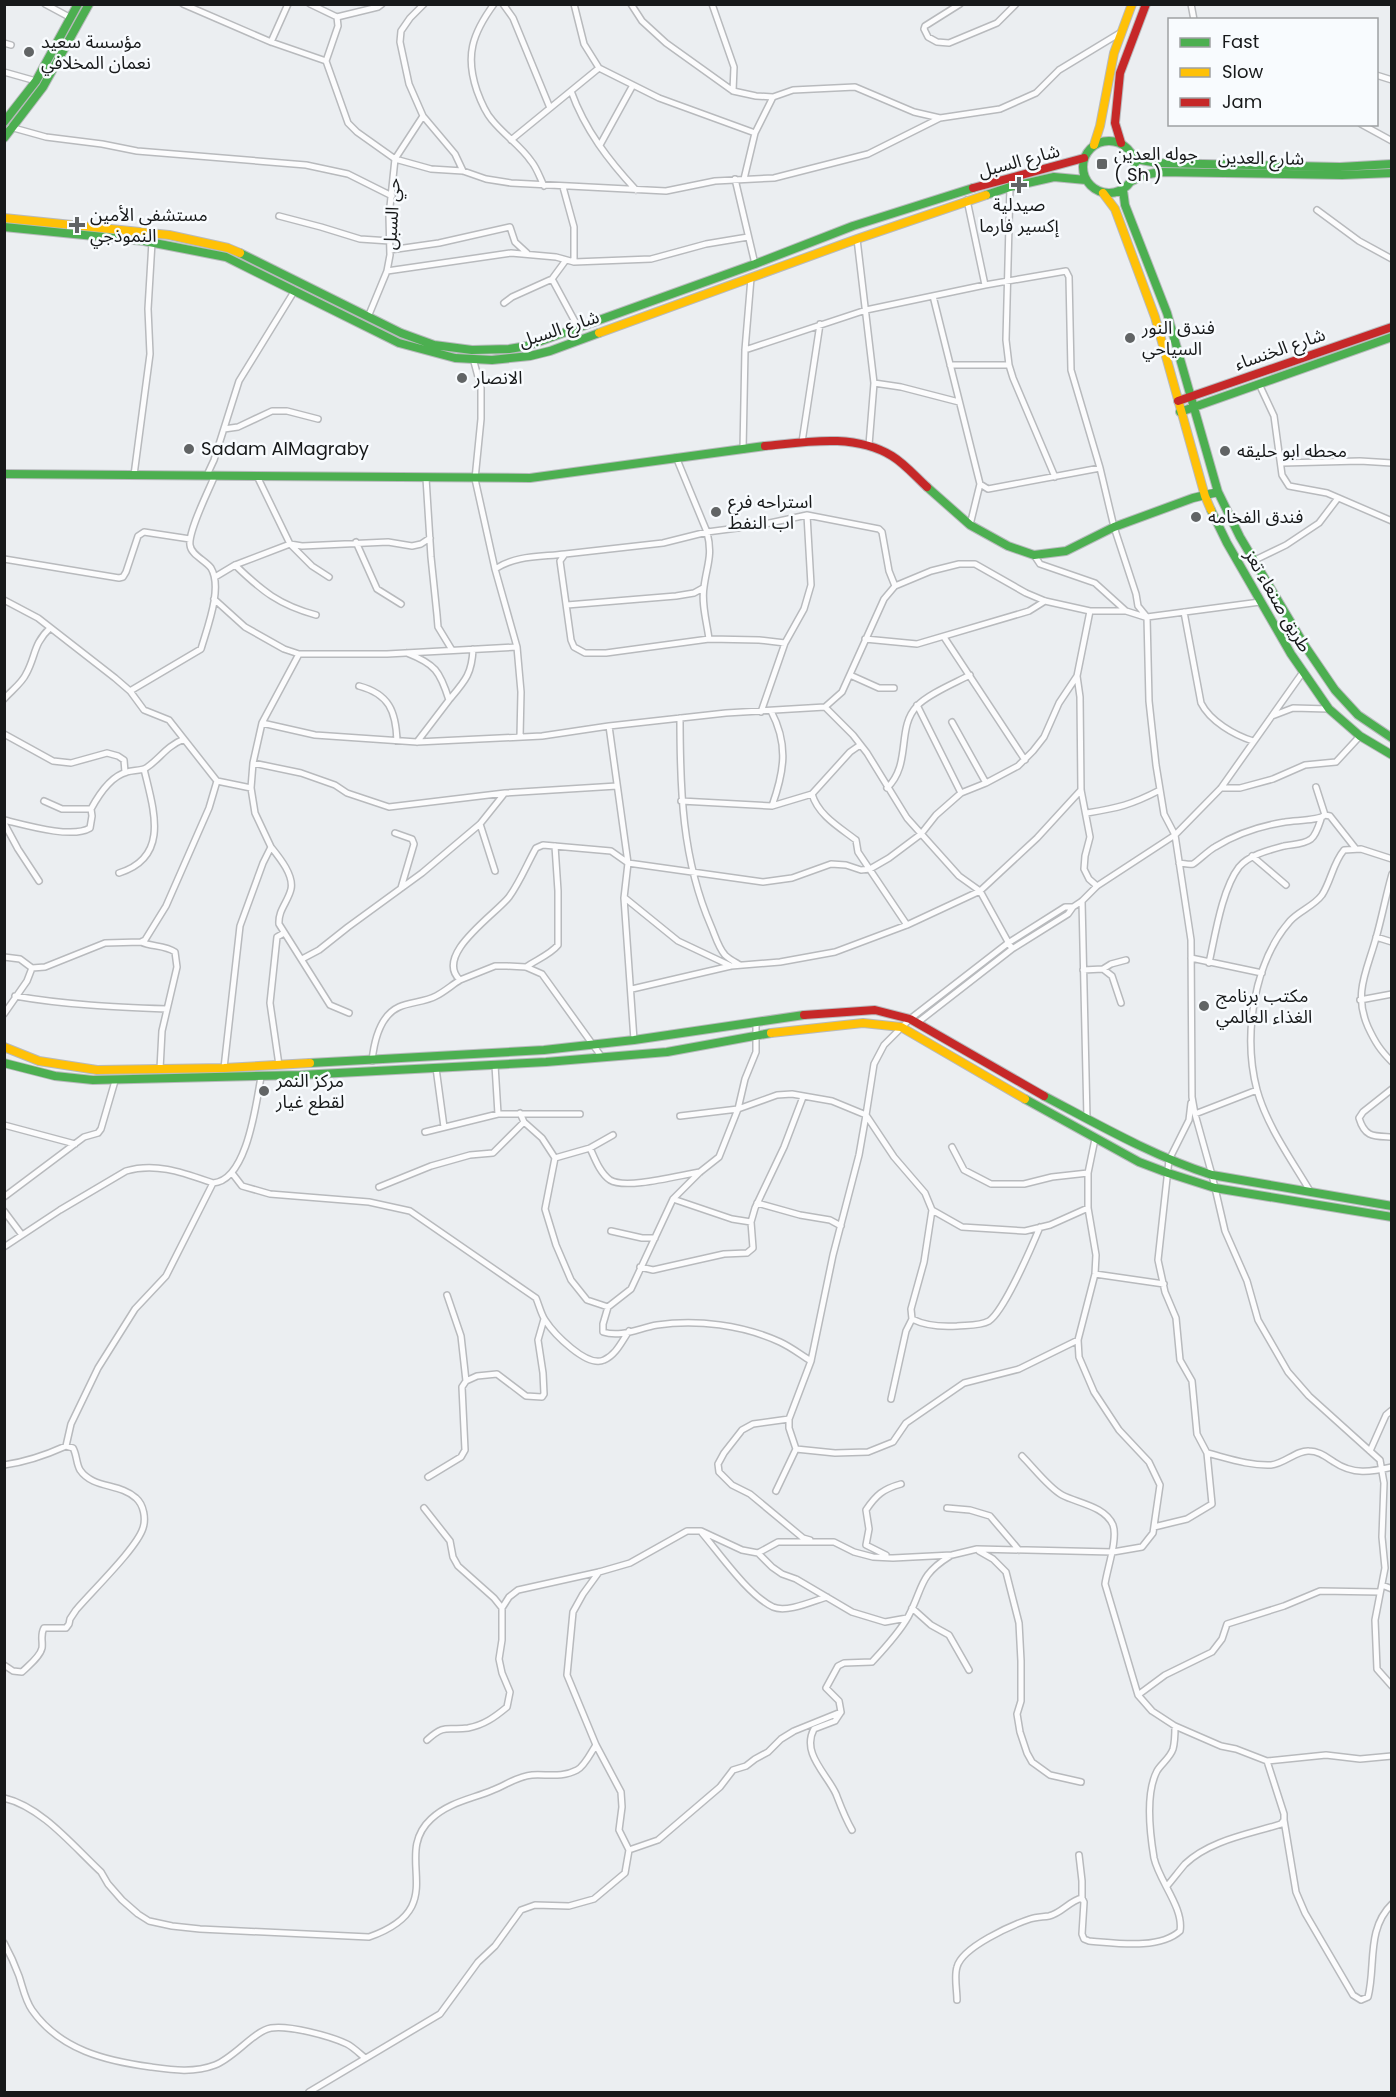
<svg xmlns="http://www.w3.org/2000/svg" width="1396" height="2097" font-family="Poppins,'Noto Sans Arabic',sans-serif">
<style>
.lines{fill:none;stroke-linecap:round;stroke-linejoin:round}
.street-casing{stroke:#b8babd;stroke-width:8}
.fast-casing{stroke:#b8babd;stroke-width:10}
.slow-casing{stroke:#b8babd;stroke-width:10}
.jam-casing{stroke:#b8babd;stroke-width:10}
.street{stroke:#fcfcfd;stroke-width:5}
.fast{stroke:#4caf50;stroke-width:8}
.slow{stroke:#ffc107;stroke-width:8}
.jam{stroke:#c62828;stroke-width:8}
.poi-dot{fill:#616465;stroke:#f8fbfe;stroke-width:2}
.labels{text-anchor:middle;stroke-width:5;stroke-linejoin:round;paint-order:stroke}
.poi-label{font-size:18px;fill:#17191a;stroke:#f8fbfe;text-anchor:start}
.street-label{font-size:18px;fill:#17191a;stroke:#f8fbfe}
</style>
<rect width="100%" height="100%" fill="#ebeef1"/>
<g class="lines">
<defs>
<path id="street" d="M45,4L71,18
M183,4L271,42L326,61L348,123L357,132L395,159L431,169L463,171L486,179L511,183L666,191L715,181L774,178L868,154L940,118L1000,109L1036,93L1059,70L1120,33
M310,4L337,17L338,26L326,61
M424,4L410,18L401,31L400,42L409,84L423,116L455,154L463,171
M494,4C472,34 465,56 477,91C481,102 485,112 492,120C504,135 521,146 531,161C537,168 540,178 544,186
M503,4L513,18L550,108
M574,4L584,44L599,68L659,98L755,133
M631,4L642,21L666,43L733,91L756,96L773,97
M712,4L734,67L733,91
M960,4L925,26L924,29L928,37L937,42L949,43L997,23L1016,4
M1191,4L1194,20
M337,17L378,7L382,4
M271,42L288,4
M4,43L11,45
M4,72L36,81
M1376,75L1392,80
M571,91C585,130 609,161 636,190
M1361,124L1392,141
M10,127L46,137L102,144L137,151L306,165L348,174L392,196
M511,140L599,68
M600,145L633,85
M735,179L755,264
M744,179L755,133L773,97L793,90L855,87L914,112L940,118
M563,187L574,227V262
M1010,187L1006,340L1009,365L1013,378L1055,477
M967,200L985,285
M1317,210L1359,241L1392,259
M279,216L321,227L360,239L390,241
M857,239L874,383L869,445
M390,250L439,243L510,227L515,242L527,253
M387,271L511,253L556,257L574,262L651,259L706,244L748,237
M552,279L579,329
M933,296L980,484L988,489L1100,468
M504,303L512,297L552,279L566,260
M368,317L387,271L390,255L389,216L395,159L423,116
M745,350L866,310L985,285L1066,271L1069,277L1071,370L1100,468L1114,527L1136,594L1138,606L1147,617
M473,358L481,388V419L475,479L495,569L517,647L521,692L520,737
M950,365H1009
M874,383L901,387L959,402
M1259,384L1274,416L1282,475L1289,486L1327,493L1392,521
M224,429L238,427L272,411H287L318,419
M802,442L820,324
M743,450L745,350L751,278
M676,457L707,532C713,556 707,564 704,587C701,603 707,623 709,639L606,653H585L574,647L571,640L560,561L565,554L663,543L707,532L760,525L807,515L811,585L804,609L785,643L761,712
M1282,463L1360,461L1392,463
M134,475L150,354L148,309L152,242
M207,475L214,460L239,381L295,290
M257,476L290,544L302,546L388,542L412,546L421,544L430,538
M426,478L431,557L437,615L438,627L452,650
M807,515L879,529L882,532L889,571L895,586
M970,525L980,484
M356,542L377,589L401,604
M1034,555L1040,564L1095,583L1126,611L1145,617
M4,559L119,578L123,577L126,572L138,536L144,532L190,539
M1255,560L1286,545L1319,523L1338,498
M235,565C262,591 279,605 316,615
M495,569C516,555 541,557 565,554
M215,577L235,565L290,544L312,566L329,577
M214,599L245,627L284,649L299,654H387L517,647
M4,600L38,618L115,678L130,691L144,710L169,720L217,781L209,808L166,906L145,940L141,942L105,943L45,967L32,968L27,981L4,1014
M1260,602L1147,617L1149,701L1156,765L1164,814L1175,835L1191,940L1192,1097L1195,1114L1212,1175L1225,1231L1247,1281L1258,1320L1288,1372L1309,1396L1380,1460L1384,1483L1382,1537L1385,1568L1375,1620L1377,1669L1392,1686
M567,605L676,596L694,593L703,588
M1184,612L1201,703C1210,721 1234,735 1253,741
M944,637L1025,760
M709,639L759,640L785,643
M865,639L917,644L1029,611L1045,601
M407,653C435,664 440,671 449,700L417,742
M850,675L879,688H894
M1077,676L1080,697L1081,790L1090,837L1085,856L1084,869L1089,879L1097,886
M359,686C389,694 396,711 397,741
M130,691L201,649C207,628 223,588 211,568C205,560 191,555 190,545C188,531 209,490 215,475
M4,699C11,691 22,683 26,674C36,656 33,644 50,628
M449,700C465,681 472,674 473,649
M917,705L961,793
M825,707L842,692L884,599L895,586L931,571L959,564H975L1026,593L1045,601L1090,611H1126
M771,711C789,745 784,772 772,806
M1272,716L1293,708L1329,709
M680,718C680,790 682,859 711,926C715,935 718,947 725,955C729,959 735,962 740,965
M952,722L986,783
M262,723L315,735L417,742L542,736L609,726L726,713L825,707L853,735L867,753L907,818L959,876L980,891L1012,949
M609,726L628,863L624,898L634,1040
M4,734L53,761L71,763L107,753L118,756L124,760L125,772
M253,763L301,773L335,785L347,793L389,807L505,793L617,786
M217,781L251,788
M1316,787L1325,815
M887,788C912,764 896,728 917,706C928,694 955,683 970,675
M1221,788H1240L1273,779L1305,765L1336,762L1360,736
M812,794C818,815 839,827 856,840L858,852L907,925
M44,801L62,809H91
M681,801L772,806L812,794L850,752L860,745
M1087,813C1118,808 1131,805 1160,790
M4,820C25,825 72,839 90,828L92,816L91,809C98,796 111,776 127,772C133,770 140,771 146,768C161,758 165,747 184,739
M4,823L18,849L39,881
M480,824L495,871
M395,833L412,839L414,844L401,888
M271,847C279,857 294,875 291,889C288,902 278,910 279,924L330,1005L349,1013
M1252,856L1286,885
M1179,863C1183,863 1189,865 1193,864C1197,862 1209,850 1215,847C1236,834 1260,826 1285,822C1295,820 1318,821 1325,815L1330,816L1356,849
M119,873C171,857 153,808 144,769
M1392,874C1386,895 1382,917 1376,938C1367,971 1353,993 1368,1027C1375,1042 1380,1050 1392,1062
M625,898L678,941L731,966
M1082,901L1087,1118
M1376,937L1392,942
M141,942C152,947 165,945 175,952L177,967L162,1031L160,1069
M4,957L20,959L32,968
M1191,958L1262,973
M302,959L319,950L348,927L422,873L480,824L504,794
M1209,963C1215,936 1222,889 1239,867C1249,855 1269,850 1284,846C1293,844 1303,845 1311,839C1316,835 1319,825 1321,819
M526,967C536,960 551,954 558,945V891L555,846
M1103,969L1112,976L1121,1003
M1083,970L1103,969L1111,964L1126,960
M632,989L731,966L780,962L835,952L907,925L980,891L1037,838L1081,790
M15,996C66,1005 116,1007 167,1009
M1360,1000L1392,994
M917,1023L1012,949L1068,914L1073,907
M601,1056L542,974L526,967L507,966H495L460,980C433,955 496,914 509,897C520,882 527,864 536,848L543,845L611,851L628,863L763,882L792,878L831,864L846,865L861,870L870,869L889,858L921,834L936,815L961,793L986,783L1018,766L1033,751L1044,737L1059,703L1077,676L1090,611
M372,1061C374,1042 379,1016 399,1007C410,1002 425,1002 436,996C444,992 452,985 460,980
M279,1065L270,1003L277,937L284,933
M495,1065L498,1114
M224,1068L240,926L263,863L271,847L255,813L251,788L253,763L262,723L299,654
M436,1068L444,1127
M1392,1089L1363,1112L1359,1118C1365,1138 1374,1136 1392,1137
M1191,1103L1189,1120L1169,1160L1158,1260L1165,1292L1176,1318L1180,1360L1192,1381L1197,1434L1207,1453
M520,1113L524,1122L542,1138L555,1158L545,1209L556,1245L571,1280L587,1300L608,1307L631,1289L673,1199L700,1172L719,1157L738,1109L745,1079L756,1052V1022
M1195,1114L1257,1090
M680,1116L738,1109L777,1095L792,1094L832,1101L866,1115L859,1155L833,1255L811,1361L789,1419V1428L796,1449
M4,1125L75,1144
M425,1132L498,1114H580
M952,1147L964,1170L991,1184H1024L1052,1177L1088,1173
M590,1148C595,1159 600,1173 610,1180C626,1190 680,1175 700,1172
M555,1158L590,1148L613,1135
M232,1173L242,1186L270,1194L369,1202L410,1211L536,1298C539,1305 541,1314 545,1320C554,1334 587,1368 604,1360C616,1355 622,1341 629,1331
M379,1187L431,1166L470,1155L493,1153L524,1122
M1310,1191C1291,1159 1267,1126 1257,1090C1243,1037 1253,963 1290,921C1299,911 1314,906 1322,895C1331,881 1333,863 1344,850L1361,849L1392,859
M4,1197L84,1137L98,1133L101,1129L115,1081
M673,1199L732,1219L751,1222L755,1208L784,1147L803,1097
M757,1203L800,1215L830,1220L841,1226
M1088,1208L1050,1225L1025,1231L962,1227L932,1210L925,1193L894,1157L866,1115L874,1064L884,1045L910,1019L1008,943L1065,907H1073L1082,901L1097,886L1175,835L1221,788L1303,672
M932,1210L924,1262L911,1309L912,1319C926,1326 941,1327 957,1326C967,1325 980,1326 989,1321C1004,1311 1032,1246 1040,1227
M4,1211L22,1235
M611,1231L642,1238H655
M4,1247L60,1210L126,1171C156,1162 184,1173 213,1183
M640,1267L653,1270L724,1254L747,1253L753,1248L751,1222
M1095,1274L1164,1284
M447,1295L461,1336L466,1381
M608,1307L603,1324V1332C621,1338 639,1328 657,1325C697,1319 743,1325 780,1342C791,1347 801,1355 811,1361
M891,1399L906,1331L912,1319
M789,1419L753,1424L742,1430L724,1453L718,1464L719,1472L732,1485L750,1494L803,1538L810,1540
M66,1446L71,1424L98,1368L135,1309L166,1276L213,1183C247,1181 256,1104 261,1077
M1370,1451L1386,1415L1392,1410
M1022,1456C1033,1467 1049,1488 1062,1495C1077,1503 1105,1506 1113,1525C1118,1539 1107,1569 1105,1584L1138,1695L1152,1711L1175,1726L1221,1746L1236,1749L1267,1761L1326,1755L1360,1759L1392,1756
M4,1465C26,1462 46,1455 66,1446L73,1448C77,1455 76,1463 80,1470C93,1489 120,1483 136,1498C144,1505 146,1519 143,1528C137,1548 91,1592 76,1610L70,1619L69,1624L66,1628H44C40,1635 43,1641 42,1648C40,1657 28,1666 22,1672L13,1671L4,1665
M428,1477L461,1457L465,1450L462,1387L466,1381L477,1376L497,1374L526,1396L542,1397L544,1394L543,1373L538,1340L544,1319
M776,1491L796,1449L835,1453L868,1452L893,1442L906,1423L964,1383L1019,1369L1078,1340
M424,1508L450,1541L453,1557L458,1566L494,1598L502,1608V1640L499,1659L502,1673L510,1692L507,1707C495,1717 484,1725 468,1728C447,1731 446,1723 427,1740
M947,1508L970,1510L990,1516L1019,1550
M1154,1527L1187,1519L1212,1504L1207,1453C1227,1458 1250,1466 1271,1465C1284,1464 1297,1450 1309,1451C1319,1451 1326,1457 1334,1462C1353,1475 1371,1472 1392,1467
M702,1533C720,1554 748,1595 773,1607C787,1613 813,1601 827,1597
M979,1551L993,1559L1006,1572L1019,1623L1021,1661V1701L1017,1714L1020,1732L1027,1753L1032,1762L1050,1775L1081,1782
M758,1553L772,1567L782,1574L796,1579L852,1612L885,1622L907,1618
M886,1555L866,1545L869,1529L866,1510C876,1495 883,1489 901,1484
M1382,1585L1392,1589
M502,1608L509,1597L518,1590L599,1572L630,1563L687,1531H701L742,1550L758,1553L778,1542H834L854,1552L873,1557L893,1558L952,1555L977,1549L1113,1552L1142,1547L1153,1533L1160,1485L1149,1462L1119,1430L1094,1392L1079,1357L1078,1340L1095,1274L1096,1255L1088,1208V1173L1095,1139
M912,1608L931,1625L949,1635L969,1670
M1138,1695L1165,1675L1212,1652L1222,1639L1227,1624L1284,1606L1320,1591L1380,1592
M4,1798C42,1807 73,1846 101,1872L108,1884L122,1900L138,1914L149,1921L172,1926L200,1929L369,1937C454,1907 390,1857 431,1819C449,1802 472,1799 493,1790C506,1785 518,1776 532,1775C547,1774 562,1778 577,1770C585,1766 591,1752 596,1745
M1284,1820L1296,1892L1305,1913L1353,1995L1361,2000L1368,1997C1376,1966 1366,1929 1392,1904
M852,1830C845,1818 841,1807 836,1794C827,1774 801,1753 814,1729L835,1721L841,1712L839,1701L826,1688L838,1666L844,1663L872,1662C884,1649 899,1633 908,1617C924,1587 918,1576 950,1556
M629,1850L658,1840L720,1787L733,1770L746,1766L755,1759L768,1752L781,1739L794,1731L841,1712
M1079,1855L1082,1881V1898
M1167,1886C1173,1879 1179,1871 1185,1864C1210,1840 1250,1834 1281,1824L1284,1820V1814L1267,1761
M4,1943C10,1954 15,1965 19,1976C23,1988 25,2000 32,2010C60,2050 106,2061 151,2067C173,2070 194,2073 215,2065C234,2058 254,2031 271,2028C289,2025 330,2036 347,2044C353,2047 359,2053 365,2058
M957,2000C957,1990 954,1976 957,1967C962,1947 1012,1925 1030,1919C1036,1917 1043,1917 1049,1916C1062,1913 1069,1901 1082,1898L1084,1902L1082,1934L1084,1939L1089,1941C1116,1943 1159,1950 1180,1931C1184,1908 1159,1881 1154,1858C1150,1834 1145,1794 1157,1771C1161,1764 1170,1758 1173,1749C1175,1742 1175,1733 1175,1726
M309,2092L440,2014L478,1962L495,1946L521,1910L535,1905L569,1906L594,1899L625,1873L629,1850L619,1830L622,1807L621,1792L596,1745L567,1675L573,1612L583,1594L599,1572"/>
<path id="fast" d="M4,122L36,81L78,4
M4,138L43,87L89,4
M1083 167a26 26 0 1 1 52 0a26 26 0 1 1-52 0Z
M1135,159L1158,163L1340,167L1392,164
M1132,181L1144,175L1160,172L1342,175L1392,173
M1123,190L1125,205L1167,313L1218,492L1240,537L1305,646L1335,690L1358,715L1392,738
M986,195L1010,187L1054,177L1086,180
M4,227L144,241L226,257L399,343L455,358L492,360L530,356L550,351L599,333
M240,253L401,333L434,345L472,350L509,349L527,346L755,264L853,226L973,188
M1180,412L1392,337
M4,474L530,478L765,446
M927,487L970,525L1008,546L1034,555L1066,551L1114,527L1193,498L1218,492
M1211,510L1227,543L1291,654L1329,709L1360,736L1392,755
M4,1063L55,1076L93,1080L300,1075L546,1062L667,1052L771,1033
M310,1063L544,1050L634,1040L804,1015
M1044,1096C1099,1125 1153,1156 1212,1175L1392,1206
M1025,1099L1139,1162L1168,1173L1215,1188L1392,1217"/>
<path id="slow" d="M1094,145L1100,126L1114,53L1132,4
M1103,193L1115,209L1155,317L1205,496L1211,510
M4,218L169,235L228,248L240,253
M599,333L857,239L986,195
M771,1033L863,1023L901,1027L1025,1099
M4,1047L39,1061L97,1070L224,1068L310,1063"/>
<path id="jam" d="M1121,143L1115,123L1120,73L1146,4
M973,188L1084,158
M1178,401L1392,327
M765,446C806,442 854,433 892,456C905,464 916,477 927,487
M804,1015L875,1010L910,1019L1044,1096"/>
</defs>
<use href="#street" class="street-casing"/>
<use href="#fast" class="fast-casing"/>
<use href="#slow" class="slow-casing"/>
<use href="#jam" class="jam-casing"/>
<use href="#street" class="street"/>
<use href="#fast" class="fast"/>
<use href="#slow" class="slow"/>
<use href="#jam" class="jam"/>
</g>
<g class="poi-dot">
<circle cx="29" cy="52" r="6"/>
<rect x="1096" y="158" width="12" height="12" rx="3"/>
<path d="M1016 176h6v6h6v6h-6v6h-6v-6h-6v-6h6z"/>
<path d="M74 216h6v6h6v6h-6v6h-6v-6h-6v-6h6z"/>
<circle cx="1130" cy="338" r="6"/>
<circle cx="462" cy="378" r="6"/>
<circle cx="189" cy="449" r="6"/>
<circle cx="1225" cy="451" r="6"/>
<circle cx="716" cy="512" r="6"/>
<circle cx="1196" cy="517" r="6"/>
<circle cx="1204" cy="1006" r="6"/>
<circle cx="264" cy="1091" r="6"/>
</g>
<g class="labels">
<g class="poi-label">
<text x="41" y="48">مؤسسة سعيد<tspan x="41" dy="21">نعمان المخلافي</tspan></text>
<text x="1114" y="160">جوله العدين<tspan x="1114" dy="21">( Sh )</tspan></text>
<text x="1019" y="211" text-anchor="middle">صيدلية<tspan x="1019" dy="21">إكسير فارما</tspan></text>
<text x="90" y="221">مستشفى الأمين<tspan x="90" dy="21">النموذجي</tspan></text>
<text x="1142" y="334">فندق النور<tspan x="1142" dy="21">السياحي</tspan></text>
<text x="474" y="384">الانصار</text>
<text x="201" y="455">Sadam AlMagraby</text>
<text x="1237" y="457">محطه ابو حليقه</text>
<text x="728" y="508">استراحه فرع<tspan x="728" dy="21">اب النفط</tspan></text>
<text x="1208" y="523">فندق الفخامه</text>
<text x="1216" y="1002">مكتب برنامج<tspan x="1216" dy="21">الغذاء العالمي</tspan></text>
<text x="276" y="1087">مركز النمر<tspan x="276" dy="21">لقطع غيار</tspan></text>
</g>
<g class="street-label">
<text transform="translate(1261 158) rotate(1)" y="6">شارع العدين</text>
<text transform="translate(1019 161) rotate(-15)" y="6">شارع السبل</text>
<text transform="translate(392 214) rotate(-87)" y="6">حي السبل</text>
<text transform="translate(559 329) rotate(-18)" y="6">شارع السبل</text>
<text transform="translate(1280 349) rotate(-19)" y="6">شارع الخنساء</text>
<text transform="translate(1278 601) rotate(60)" y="6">طريق صنعاء تعز</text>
</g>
</g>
<rect width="1396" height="2097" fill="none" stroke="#17191a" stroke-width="12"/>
<rect x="1168" y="18" width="210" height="108" fill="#f8fbfe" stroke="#9ea1a3" stroke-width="1.5"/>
<rect x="1180" y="38" width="30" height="9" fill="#4caf50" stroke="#9ea1a3" stroke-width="1.5"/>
<text x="1222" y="48" font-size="18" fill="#17191a">Fast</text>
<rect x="1180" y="68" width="30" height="9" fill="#ffc107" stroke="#9ea1a3" stroke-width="1.5"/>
<text x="1222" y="78" font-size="18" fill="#17191a">Slow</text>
<rect x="1180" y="98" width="30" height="9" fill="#c62828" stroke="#9ea1a3" stroke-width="1.5"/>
<text x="1222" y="108" font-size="18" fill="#17191a">Jam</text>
</svg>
